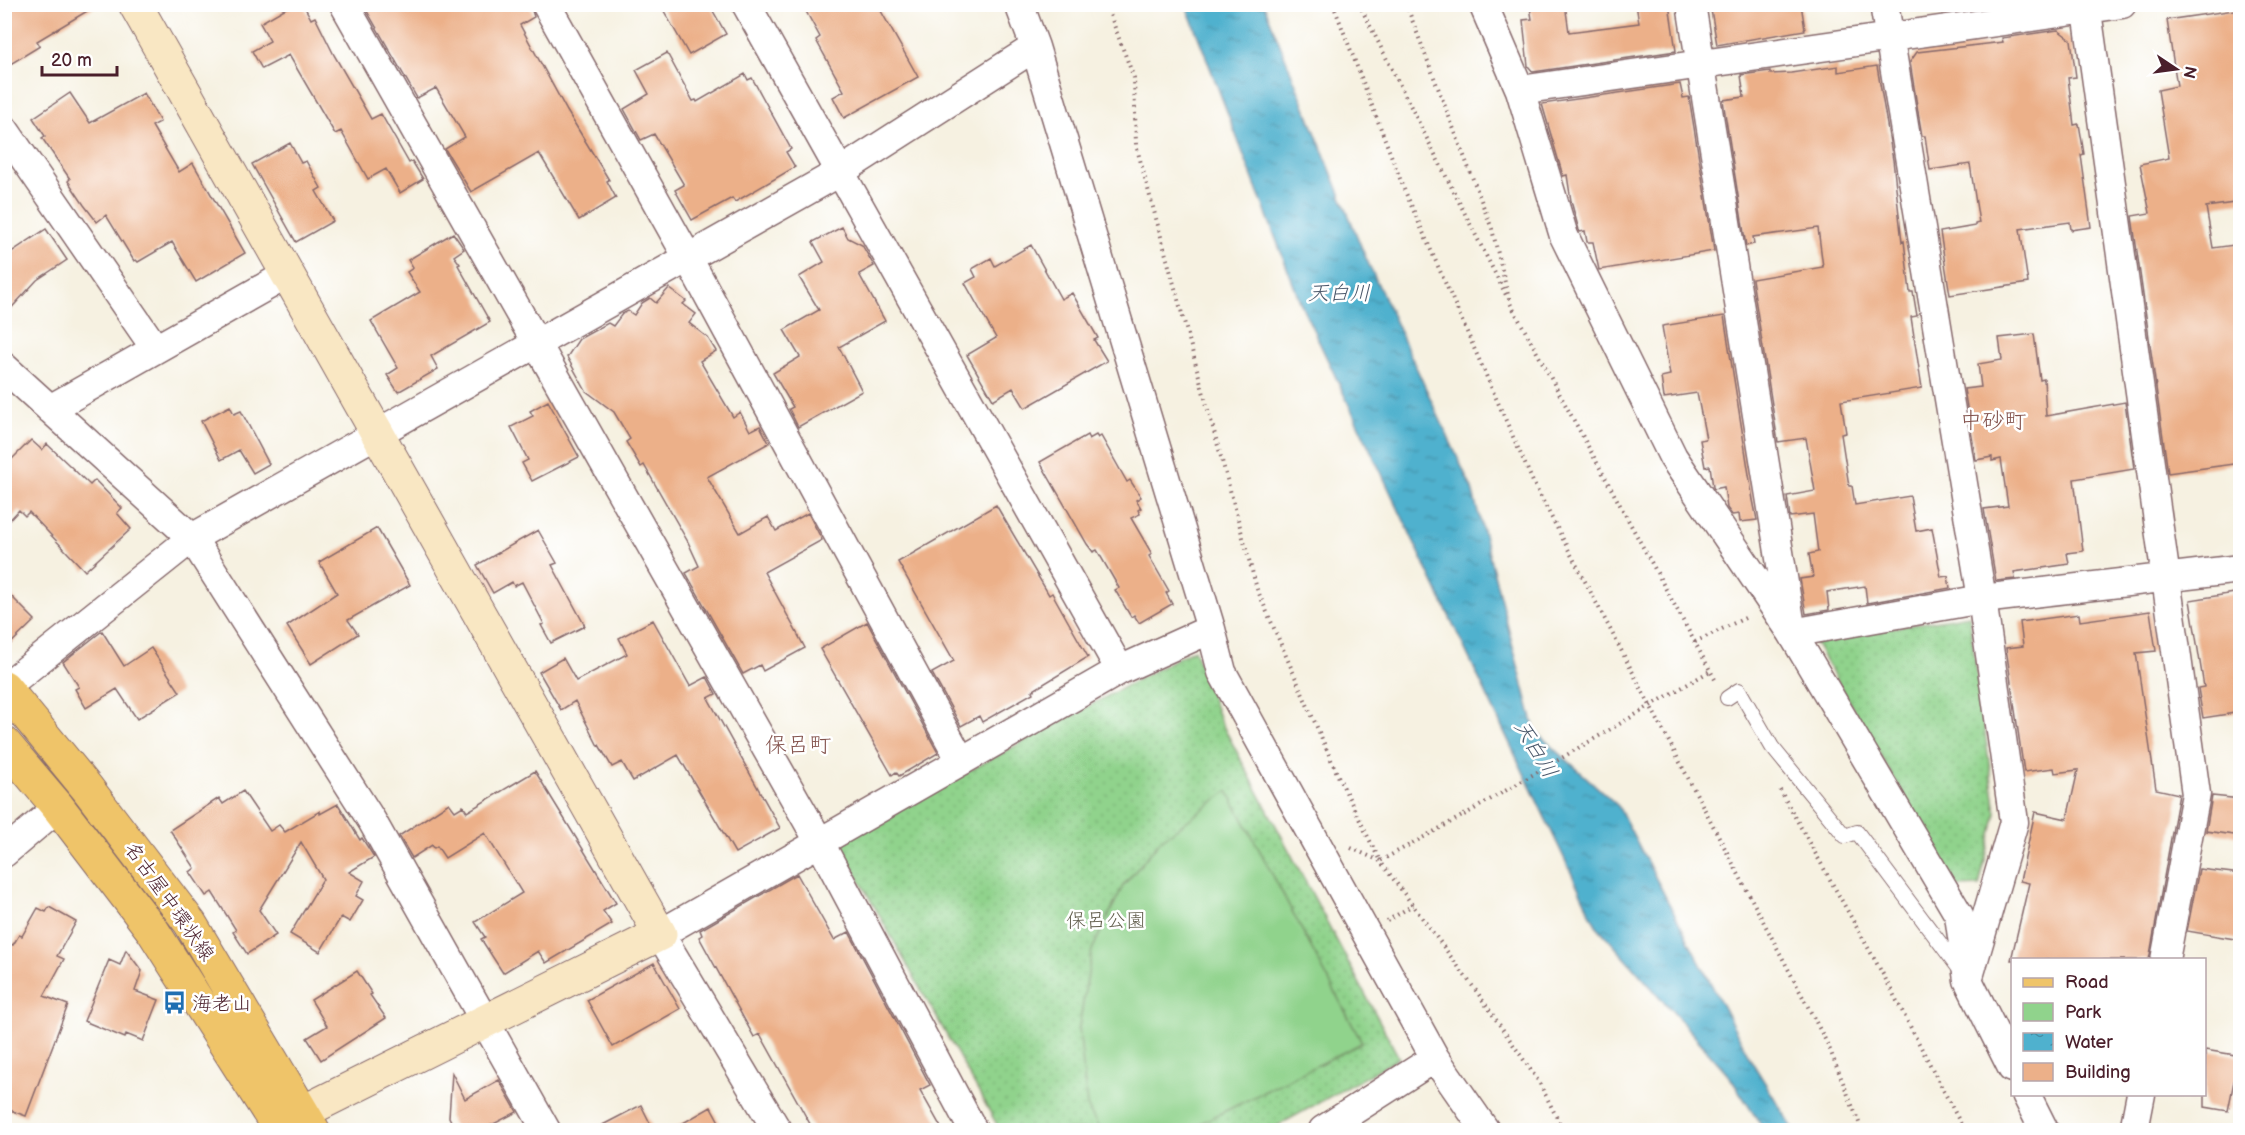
<svg xmlns="http://www.w3.org/2000/svg" width="2245" height="1135" font-family="'Balsamiq Sans','Klee One',sans-serif">
<style>
.green{fill:url(#green-dots);stroke:#6d795c;stroke-width:1.5}
.pitch{fill:#90d38c;stroke:#6d795c;stroke-width:1.5}
.water{fill:url(#water-ripples);stroke:#4c687c;stroke-width:1.5}
.building{fill:#ecb089}
.lines{fill:none;stroke-linecap:round;stroke-linejoin:round}
.lane-casing{stroke:#86686b;stroke-width:16}
.street-casing{stroke:#86686b;stroke-width:31}
.secondary-casing{stroke:#86686b;stroke-width:35}
.primary-casing{stroke:#86686b;stroke-width:35}
.path{stroke:#86686b;stroke-width:4;stroke-dasharray:1.5 4.5;stroke-linecap:butt}
.lane{stroke:#fff;stroke-width:14}
.street{stroke:#fff;stroke-width:28}
.secondary{stroke:#f9e7c3;stroke-width:33}
.primary{stroke:#efc469;stroke-width:33}
.path-bridge{stroke:#86686b;stroke-width:4;stroke-dasharray:1.5 4.5;stroke-linecap:butt}
.labels{text-anchor:middle;stroke-width:5;stroke-linejoin:round;paint-order:stroke}
.street-label{font-size:20px;fill:#4a1f2b;stroke:#fff}
.park-label{font-size:20px;fill:#625e4d;stroke:#fff}
.poi-label{font-size:20px;fill:#4a1f2b;stroke:#fff;text-anchor:start}
.water-label{font-size:21px;font-style:italic;fill:#4c596c;stroke:#fff}
.quarter-label{font-size:22px;fill:#83524c;stroke:#fff}
</style>
<defs>
<pattern id="green-dots" width="8" height="8" patternUnits="userSpaceOnUse" patternTransform="scale(1.5)"><rect width="8" height="8" fill="#90d38c"/><path d="M2 2h.1M6 6h.1" fill="none" stroke="#7eb579" stroke-width="1.8" stroke-linecap="round"/></pattern>
<pattern id="water-ripples" width="26" height="14" patternUnits="userSpaceOnUse" patternTransform="scale(1.5)"><rect width="26" height="14" fill="#4fb1ce"/><path d="M2 4q2-2 4 0t4 0M15 11q2-2 4 0t4 0" fill="none" stroke="#448fa7"/></pattern>
</defs>
<rect width="100%" height="100%" fill="#fff"/>
<filter id="ink" filterUnits="userSpaceOnUse"><feTurbulence type="fractalNoise" baseFrequency=".0167" numOctaves="2"/><feDisplacementMap in="SourceGraphic" scale="12" xChannelSelector="R" yChannelSelector="G"/><feConvolveMatrix kernelMatrix="1 2 1 2 8 2 1 2 1" color-interpolation-filters="sRGB"/></filter>
<filter id="wash" filterUnits="userSpaceOnUse"><feTurbulence type="fractalNoise" baseFrequency=".008" numOctaves="4" result="noise"/><feDisplacementMap in="SourceGraphic" scale="24" xChannelSelector="R" yChannelSelector="G"/><feGaussianBlur stdDeviation="1.35" result="paint"/><feColorMatrix in="noise" values="0 0 0 0 0 0 0 0 0 0 0 0 0 0 0 0 0 1.4 0 .05"/><feComposite in="paint" operator="in"/></filter>
<g filter="url(#wash)">
<rect width="100%" height="100%" fill="#f6f1e1"/>
<path class="green" d="M1969,615L1996,813L1979,886L1957,887L1814,641Z
M1194,649L1220,720L1399,1058L1270,1130H1000L838,842Z"/>
<path class="pitch" d="M1228,791L1362,1043L1187,1130H1100L1087,1106L1079,1027L1092,950L1123,886L1161,840Z"/>
<path class="water" d="M1186,5H1264L1365,256L1472,489L1535,731L1618,806L1752,1062L1794,1130H1764L1728,1074L1596,925L1301,304Z"/>
<g id="blocks">
<path class="building" d="M4,4H99L37,41L40,46L4,68Z
M293,4H303L311,19L315,17L334,55L371,119L381,114L409,163L412,161L423,179L400,193L386,169L368,179L341,131L335,134L289,55L262,69L252,51L270,41L260,23Z
M363,4H530L534,17L520,25L567,111L609,180L607,181L616,198L579,220L539,153L471,192L445,149L465,137L436,88L417,98Z
M660,4H709L726,34L689,55Z
M802,4H877L918,77L844,118L833,97L844,91L816,40L820,37Z
M1547,4H1565L1569,32L1639,23L1636,4H1669L1676,51L1533,72L1528,66L1523,20L1532,19L1530,7Z
M1710,4H1801L1805,30L1717,45Z
M2241,9V202L2206,207L2213,248L2241,244V463L2168,473L2132,216L2150,213L2140,164L2169,158L2158,90L2177,86L2167,20Z
M2058,30L2071,40L2076,77L2068,78L2074,125L2079,124L2084,154L2081,155L2091,227L2071,230L2070,222L2020,229L2028,283L1950,295L1940,232L1975,226V224L1979,223L1970,164L1930,170L1925,136H1922L1910,62L1917,52L2003,42L2002,38Z
M667,53L693,101L696,100L697,102L745,74L748,80L752,78L791,149L786,152L795,167L735,202L732,198L692,220L675,190L684,185L654,134L641,140L624,109L649,94L636,70Z
M1838,66V72L1877,66L1893,160L1902,242L1904,241L1910,292H1913L1917,316L1911,317L1922,388L1841,401L1846,433L1841,434L1849,486H1852L1855,505L1910,496L1916,531L1932,528L1941,577L1948,576L1950,588L1867,603L1865,586L1827,592L1829,610L1806,614L1800,579L1813,577L1809,554L1818,552L1813,514L1790,517L1787,496L1815,491L1806,438L1778,442L1752,279L1823,267L1818,228L1753,237L1754,244L1746,246L1723,100L1744,97L1741,75L1770,71V74L1791,73Z
M1680,84L1683,98L1689,97L1714,251L1599,270L1593,242H1587L1585,231L1580,232L1579,230L1571,201L1567,175L1563,176L1542,104Z
M70,93L90,123L144,93L160,122L152,126L179,172L193,163L245,253L196,282L172,242L138,262L136,260L134,261L106,215L97,222L84,205L68,181L70,179L42,138L45,136L33,118Z
M290,143L301,163L306,161L321,188L316,191L333,221L296,242L252,164Z
M842,227L848,238L862,245L874,266L859,274L885,321L839,347L862,391L798,427L789,409L793,407L773,373L800,357L784,330L819,310L799,277L824,262L813,242Z
M46,229L67,260L37,280L4,316V257Z
M453,233L464,249L454,256L460,264L458,265L490,322L431,356L438,369L398,392L387,375L398,368L371,321L420,292L407,272L413,268L408,260Z
M1031,245L1061,299L1072,293L1098,338L1094,340L1107,361L1025,408L1013,388L993,400L967,355L996,338L965,283L976,277L972,269L991,258L995,266Z
M669,288L686,301L683,304L696,314L689,323L708,338L716,351L700,361L733,417L740,412L750,431L760,426L769,443L707,477L740,533L768,517L776,531L808,513L822,540L764,572L805,648L763,671L760,665L743,674L686,573L699,566L688,542L644,465L641,467L626,442L630,439L614,412L586,391L567,357L579,339L608,323L613,326L622,314L628,311L634,315L642,303L650,298L656,303Z
M1724,316L1753,500L1757,520L1740,522L1739,514L1732,515L1727,508L1724,487L1714,489L1713,487L1710,466L1705,467L1700,440L1706,439L1697,393L1664,398L1661,377L1670,375L1662,326Z
M2034,334L2040,380L2044,379L2046,416L2125,402L2134,469L2074,479L2083,551L2067,553L2069,564L2014,572L2015,579L1996,581L1984,509L2008,506L2001,459L1992,461V457L1976,460L1964,389L1981,387L1978,364L2002,360L1999,338Z
M548,401L579,457L532,481L522,463L528,460L511,427L533,416L530,411Z
M230,406L234,414L241,411L269,464L253,473L239,450L221,460L201,421Z
M1087,435L1089,439L1096,435L1098,438L1101,436L1127,482L1130,480L1141,497L1136,500L1141,508L1138,510L1140,514L1131,518L1152,554L1149,556L1169,591L1166,593L1172,604L1139,623L1134,615L1131,617L1115,590L1119,588L1097,550L1093,552L1087,544L1040,462Z
M31,440L42,450L47,444L90,485L95,480L122,508L117,513L131,529L85,571L29,512L25,516L19,510L4,526V467Z
M996,505L1049,595L1052,593L1088,657L1032,691L1033,693L982,722L979,716L961,726L932,673L954,661L898,562Z
M377,528L410,585L348,620L358,634L311,664L287,626L337,593L319,562Z
M538,530L557,563L552,565L585,626L551,643L541,625L544,624L522,582L514,586L512,582L493,593L477,565Z
M4,589L35,620L4,650Z
M2241,592V712L2203,718L2198,688L2204,687L2190,600Z
M2150,611L2156,651L2136,653L2156,789L2179,794L2149,960H2011L2029,883L2020,881L2035,812L2067,819L2078,770L2055,773L2054,768L2024,772L2006,648L2023,646L2020,622L2079,614L2080,621Z
M653,620L690,686L707,677L716,694L708,698L780,828L735,853L678,755L633,781L622,762L612,767L599,745L598,746L575,701L561,710L539,672L563,658L576,681L627,654L619,638Z
M867,622L938,753L899,776L896,772L892,775L820,649Z
M102,631L124,666L151,648L180,692L137,719L117,689L86,708L75,689L79,687L63,662Z
M535,771L616,903L603,911L612,924L546,963L538,951L503,973L481,939L485,937L475,922L522,893L485,833L445,858L437,846L434,848L432,845L412,858L399,836L449,803L455,811L463,806L467,812Z
M243,791L270,831L279,825L285,832L320,811V814L338,804L360,840L362,838L374,857L349,872L364,881L356,896L363,900L350,922L341,917L320,952L290,934L323,879L301,842L259,910L276,935L247,954L233,932L236,930L212,892L206,896L190,872L195,868L170,830L219,798L223,804Z
M2212,796L2241,799V836L2206,831Z
M2199,869L2241,874V940L2187,931Z
M797,874L834,940L849,932L930,1085L920,1090L943,1131H814L760,1034L754,1037L699,937L702,935L700,930Z
M49,907L76,922L57,956L64,959L44,996L68,1005L26,1116L4,1108V942L13,945L19,935L22,936L38,908L46,912Z
M126,950L142,971L135,991L159,1000L143,1041L126,1034L125,1038L84,1021L109,960L120,965Z
M654,963L680,1009L613,1047L587,1000Z
M357,971L372,994L370,995L386,1018L321,1060L307,1038L327,1026L311,1000Z
M2205,1050L2241,1056V1082L2234,1081L2228,1111L2205,1107Z
M452,1073L465,1099L499,1080L517,1112L480,1131H456L449,1117Z
M641,1105L654,1131H591Z
M711,1107L724,1131H669Z"/>
</g>
</g>
<g filter="url(#ink)">
<use href="#blocks" fill-opacity="0" stroke="#86686b" stroke-width="1.5"/>
<g class="lines">
<defs>
<path id="lane" d="M1727,698L1739,690L1772,747L1845,836L1857,832L1961,971"/>
<path id="street" d="M344,4L820,843L973,1130
M546,4L688,258L961,761
M746,4L1120,670L660,934L777,1130
M1019,4L1035,47L1211,629L1222,672L1435,1058L1485,1130
M1483,4L1520,90L1564,236L1673,457L1792,633L1959,915L1968,980
M1691,4L1792,633L1982,599L2240,569
M1884,4L1982,599L2014,822L1968,980L2012,1068
M2086,4L2196,794L2165,960
M1520,90L2122,4
M4,129L155,348
M4,367L192,538L372,821L546,1130
M50,409L288,274
M1120,670L1211,629
M5,687L192,538L840,172L1035,47
M4,853L58,807
M2026,1094L2044,1130
M1323,1130L1435,1058
M2134,1130L2141,1094"/>
<path id="secondary" d="M135,4L660,934L277,1125"/>
<path id="primary" d="M4,687L87,788L190,923L313,1130
M4,743L58,807L153,931L280,1130"/>
</defs>
<use href="#lane" class="lane-casing"/>
<use href="#street" class="street-casing"/>
<use href="#secondary" class="secondary-casing"/>
<use href="#primary" class="primary-casing"/>
<path class="path" d="M1106,4L1134,78L1136,145L1257,589L1339,778L1380,861L1464,815
M1333,4L1404,189L1533,482L1828,1045L1862,1130
M1359,4L1507,297
M1406,4L1492,229L1510,303L1717,683
M1695,642L1747,617L1749,618
M1780,790L1885,978L1964,1130
M1351,848L1380,861L1477,992L1539,1082L1563,1130
M1387,921L1413,905"/>
<use href="#lane" class="lane"/>
<use href="#street" class="street"/>
<use href="#secondary" class="secondary"/>
<use href="#primary" class="primary"/>
<path class="path-bridge" d="M1464,815L1710,671"/>
</g>
</g>
<defs>
<symbol id="bus-bare" viewBox="-9 -9 18 18"><path d="M-5-6H5V4H4V6H2V4H-2V6H-4V4H-5ZM-3.5-4V0h7V-4ZM-3.5 1.2v1.5H-2V1.2ZM2 1.2v1.5H3.5V1.2Z" fill="#1f6fb2" stroke="#fff" stroke-width="2.5" paint-order="stroke"/></symbol>
</defs>
<g fill-rule="evenodd">
<use href="#bus-bare" x="158" y="986" width="33" height="33"/>
</g>
<g class="labels">
<g class="street-label">
<text transform="translate(170 901) rotate(55)" y="7">名古屋中環状線</text>
</g>
<g class="park-label">
<text x="1106" y="927">保呂公園</text>
</g>
<g class="poi-label">
<text x="192" y="1010">海老山</text>
</g>
<g class="water-label">
<text x="1339" y="300">天白川</text>
<text transform="translate(1536 749) rotate(59)" y="7">天白川</text>
</g>
<g class="quarter-label">
<text x="1993" y="428">中砂町</text>
<text x="798" y="752">保呂町</text>
</g>
</g>
<rect width="2245" height="1135" fill="none" stroke="#fff" stroke-width="24"/>
<rect x="2011" y="958" width="195" height="138" fill="#ffffff" stroke="#b7a5aa" stroke-width="1.5"/>
<rect x="2023" y="978" width="30" height="9" fill="#efc469" stroke="#b7a5aa" stroke-width="1.5"/>
<text x="2065" y="988" font-size="18" fill="#4a1f2b">Road</text>
<rect x="2023" y="1003" width="30" height="18" fill="#90d38c" stroke="#b7a5aa" stroke-width="1.5"/>
<text x="2065" y="1018" font-size="18" fill="#4a1f2b">Park</text>
<rect x="2023" y="1033" width="30" height="18" fill="url(#water-ripples)" stroke="#b7a5aa" stroke-width="1.5"/>
<text x="2065" y="1048" font-size="18" fill="#4a1f2b">Water</text>
<rect x="2023" y="1063" width="30" height="18" fill="#ecb089" stroke="#b7a5aa" stroke-width="1.5"/>
<text x="2065" y="1078" font-size="18" fill="#4a1f2b">Building</text>
<g transform="translate(2176 69) rotate(103)" stroke="#ffffff" stroke-width="4.5" paint-order="stroke">
<path d="M0-4.5L10 22L0 15L-10 22Z" fill="#4a1f2b"/>
<text y="-9" font-size="16" font-weight="bold" text-anchor="middle" fill="#4a1f2b">N</text>
</g>
<path d="M42 66v9h75v-9" fill="none" stroke="#4a1f2b" stroke-width="3"/>
<text x="51" y="66" font-size="18" fill="#4a1f2b" stroke="#ffffff" stroke-width="4.5" paint-order="stroke">20 m</text>
</svg>
